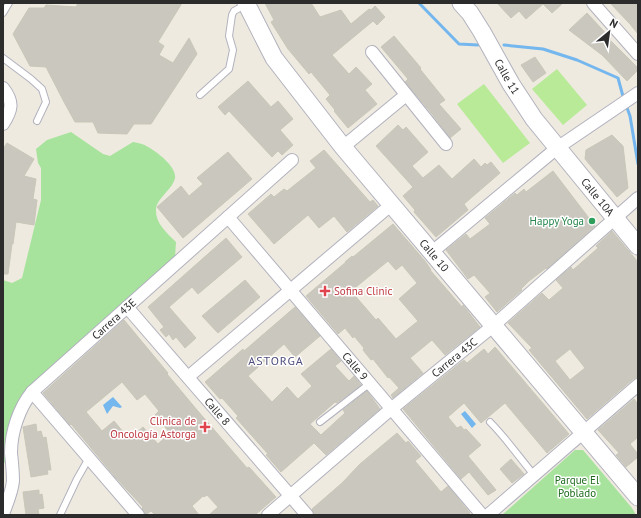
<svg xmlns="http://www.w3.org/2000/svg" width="641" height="518" font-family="'PT Sans',sans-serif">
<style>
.green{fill:#a7e39c}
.pitch{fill:#b8ea98}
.water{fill:#74b6ee}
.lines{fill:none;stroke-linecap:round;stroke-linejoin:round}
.stream{stroke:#74b6ee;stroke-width:3}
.building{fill:#c9c7be;stroke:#c9c7b8;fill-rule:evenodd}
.service-casing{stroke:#b2b2bf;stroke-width:8}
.minor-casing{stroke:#b2b2bf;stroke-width:14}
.secondary-casing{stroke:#b2b2bf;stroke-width:19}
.service{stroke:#fff;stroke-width:6}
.minor{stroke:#fff;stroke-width:12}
.secondary{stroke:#fff;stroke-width:17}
.leisure-dot{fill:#2e9e5b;stroke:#fff;stroke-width:1.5}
.health-dot{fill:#e0444e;stroke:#fff;stroke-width:1.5}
.labels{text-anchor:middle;stroke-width:3;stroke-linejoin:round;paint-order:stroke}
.street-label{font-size:11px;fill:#2c2c2c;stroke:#fff}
.leisure-label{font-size:11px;fill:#27864d;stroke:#fff;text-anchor:end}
.health-label{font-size:11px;fill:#be3a42;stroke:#fff;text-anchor:start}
.park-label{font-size:11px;fill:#1d6a1c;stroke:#fff}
.neighbourhood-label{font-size:12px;letter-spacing:1px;fill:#4d4c7d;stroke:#fff}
</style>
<rect width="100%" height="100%" fill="#eeeadf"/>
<path class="green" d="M71,132L103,154L110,156L133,142C138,143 144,144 148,147C156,151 177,167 175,178C173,189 157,198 156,209C155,223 167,233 176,242L175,258L37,382L7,462L3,463V280L12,283L22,278L41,200V168L38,163L36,149L47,140Z
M575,450H583L632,508L636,515H502Z"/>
<path class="pitch" d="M557,69L587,105L563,125L532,89Z
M484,84L530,143L503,163L457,104Z"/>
<path class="water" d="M113,397L122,407L120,408L113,406L107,414L103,405Z
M465,411L476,424L472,428L461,414Z"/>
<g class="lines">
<path class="stream" d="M419,3L459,44L478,45
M504,45L543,49L577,60L618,78L624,100
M626,105L630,116L638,164"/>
</g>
<path class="building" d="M78,3H182L158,42L164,46L159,55L173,63L189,38L197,54L151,124H134L127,134L98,133L93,122H75L64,102L46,67L30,66L13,34L29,8H44L46,5L76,7Z
M265,3H311L320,17L341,10L351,24L369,9L371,10L375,6L385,17L377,25L373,21L332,55L349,74L356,67L372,84L365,90L377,104L348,128L334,111L335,110L326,99L330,95L311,72L309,74L288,49L271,22L274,20Z
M497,3H563L552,13L543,4L526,19L519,11L511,18Z
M610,3H638V34L630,24Z
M587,13L611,39L610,40L638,68V70L627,81L602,55L569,30Z
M394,36L421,68L420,69L445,100L439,104L461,129L450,138L432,114L405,82L408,79L381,47Z
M535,57L546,73L533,82L521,65Z
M248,81L271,107L278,101L293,119L280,130L293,145L282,155L278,151L272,157L229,111L225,115L218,107Z
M398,125L403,130L406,127L428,152L412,166L423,178L439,165L452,179L474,159L481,167L485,163L487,165L491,162L500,173L464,204L468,210L436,237L414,212L415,210L403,196L413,187L376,146Z
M612,135L623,146L628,188L617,197L585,159L586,150Z
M7,143L34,159L24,176L36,179L33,199L37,200L34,225L16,222L13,244H12L8,274H3V149Z
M324,150L370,202L373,200L378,206L347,232L334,216L319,228L308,215L274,244L248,214L271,194L274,197L284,189L287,191L316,168L310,161Z
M228,152L252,179L183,238L157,207L181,186L189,196L203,184L197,178Z
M553,171L595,226L547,269L546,268L529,281L521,289L522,290L497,312L485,297L490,293L474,275L468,279L446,250L466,234L470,239L490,224L485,218L496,209L515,193L517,195L524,189L526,192Z
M393,224L425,261L431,270H430L462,307L463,305L480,327L445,355L432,340L410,358L423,373L393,398L391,395L399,388L389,377L388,378L373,359L371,360L363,350L364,348L354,336L353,338L345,328L338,334L306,296L346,262H345L352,256L353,257ZM388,261L396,270L402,265L417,283L399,299L418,321L396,339L378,318L376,320L351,291Z
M612,231L638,262V377L633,379L587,419L529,350L532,348L508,323L542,293L549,300L563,288L556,280L571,267L573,270L598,248L596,246ZM570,349L585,368L570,380L555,361Z
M226,238L242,257L198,294L192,287L169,307L196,338L185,348L176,337L173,340L169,334L166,337L160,330L164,327L148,307Z
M245,280L260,297L218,333L202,316Z
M295,307L320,336L295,357L284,344L248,376L272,402L287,387L298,399L312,386L301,374L331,349L341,361L335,366L349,381L354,376L361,385L337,403L335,402L310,424L321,435L345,413L343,410L367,391L380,409L326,455L314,443L281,472L266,455L268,454L236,418L238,416L222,398L220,399L205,382L243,349L244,351Z
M124,320L168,373L167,374L197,410L247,468L249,467L276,497L255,515H209L218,507L207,495L204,497L203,496L192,506L199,515H155L151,511L145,515L142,508L143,507L116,478L71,424L70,425L43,393ZM122,382L137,400L145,394L159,411L155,415L170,433L158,444L143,427L129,439L114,421L102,431L86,412Z
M495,347L569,434L547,453L505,403L481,423L464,403L448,417L457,428L461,426L464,430L466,429L481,445L468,456L496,490L488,495L469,472L461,479L403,409L464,360L467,363L484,349L488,354Z
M634,399L638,404V437L630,444L638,454V457L626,467L616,455L619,453L598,430Z
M36,424L37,432L41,431L43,438L46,437L51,470H47L48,474L31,477L23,427Z
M397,433L406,443L408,441L421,456L415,461L441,492L448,486L470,513L468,515H314L312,509L342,483L360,464Z
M511,459L524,474L512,483L500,469Z
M39,490V495L42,494L44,508L38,509L39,515H26L23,492Z"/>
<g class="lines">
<defs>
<path id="service" d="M3,13L9,3
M3,58L31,79L42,89L46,102L37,121
M200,95L229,69L233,50L229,36L232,15L234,11L245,5
M320,422L369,384
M490,422C506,438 519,457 534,475
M60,515L77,479L89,458"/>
<g id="minor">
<path d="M593,3L638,54"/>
<path d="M372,52L446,144"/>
<path d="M3,88C14,102 12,110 3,124"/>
<path d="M343,147L406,95"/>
<path id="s1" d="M228,217L482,515"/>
<path d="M432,252L557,148L638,93"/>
<path id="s2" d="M127,307L307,515"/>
<path d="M188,377L392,204"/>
<path d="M32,392L138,515"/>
<path id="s3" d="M3,514C7,503 12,492 13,481C13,472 12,462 11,453C11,432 19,408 32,392L292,160"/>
<path id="s4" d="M268,515L391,409L493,326L638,198"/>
<path d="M488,515L638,385"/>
</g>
<g id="secondary">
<path id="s5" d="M246,3L274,58L343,147L638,497"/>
<path id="s6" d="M461,3L470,13L482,32L511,84L534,119L638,246"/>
</g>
</defs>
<use href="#service" class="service-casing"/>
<use href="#minor" class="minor-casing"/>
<use href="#secondary" class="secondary-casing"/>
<use href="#service" class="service"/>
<use href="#minor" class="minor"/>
<use href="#secondary" class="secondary"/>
</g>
<circle class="leisure-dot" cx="592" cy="221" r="4"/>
<g class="health-dot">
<path d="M323 285h4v4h4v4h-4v4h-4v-4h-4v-4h4z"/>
<path d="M203 421h4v4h4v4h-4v4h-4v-4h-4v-4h4z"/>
</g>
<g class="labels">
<g class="street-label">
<text dy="4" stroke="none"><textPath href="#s6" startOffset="87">Calle 11</textPath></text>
<text dy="4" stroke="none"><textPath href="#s6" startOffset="238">Calle 10A</textPath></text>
<text dy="4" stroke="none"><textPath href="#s5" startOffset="316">Calle 10</textPath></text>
<text dy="4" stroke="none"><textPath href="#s3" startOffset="238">Carrera 43E</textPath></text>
<text dy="4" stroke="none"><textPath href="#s4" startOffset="244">Carrera 43C</textPath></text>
<text dy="4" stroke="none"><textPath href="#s1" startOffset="196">Calle 9</textPath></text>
<text dy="4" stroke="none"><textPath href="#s2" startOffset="138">Calle 8</textPath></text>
</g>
<g class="leisure-label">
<text x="584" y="225">Happy Yoga</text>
</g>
<g class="health-label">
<text x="334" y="295">Sofina Clinic</text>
<text x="196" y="425" text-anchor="end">Clínica de<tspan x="196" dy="13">Oncología Astorga</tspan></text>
</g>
<g class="park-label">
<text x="577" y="484">Parque El<tspan x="577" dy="13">Poblado</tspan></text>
</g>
<g class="neighbourhood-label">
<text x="276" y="365">ASTORGA</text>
</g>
</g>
<rect width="641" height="518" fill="none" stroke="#2c2c2c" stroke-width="8"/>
<g transform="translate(609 32) rotate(29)" stroke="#ffffff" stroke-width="3" paint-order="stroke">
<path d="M0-3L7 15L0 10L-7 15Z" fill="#2c2c2c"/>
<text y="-6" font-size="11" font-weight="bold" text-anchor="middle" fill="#2c2c2c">N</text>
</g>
</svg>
